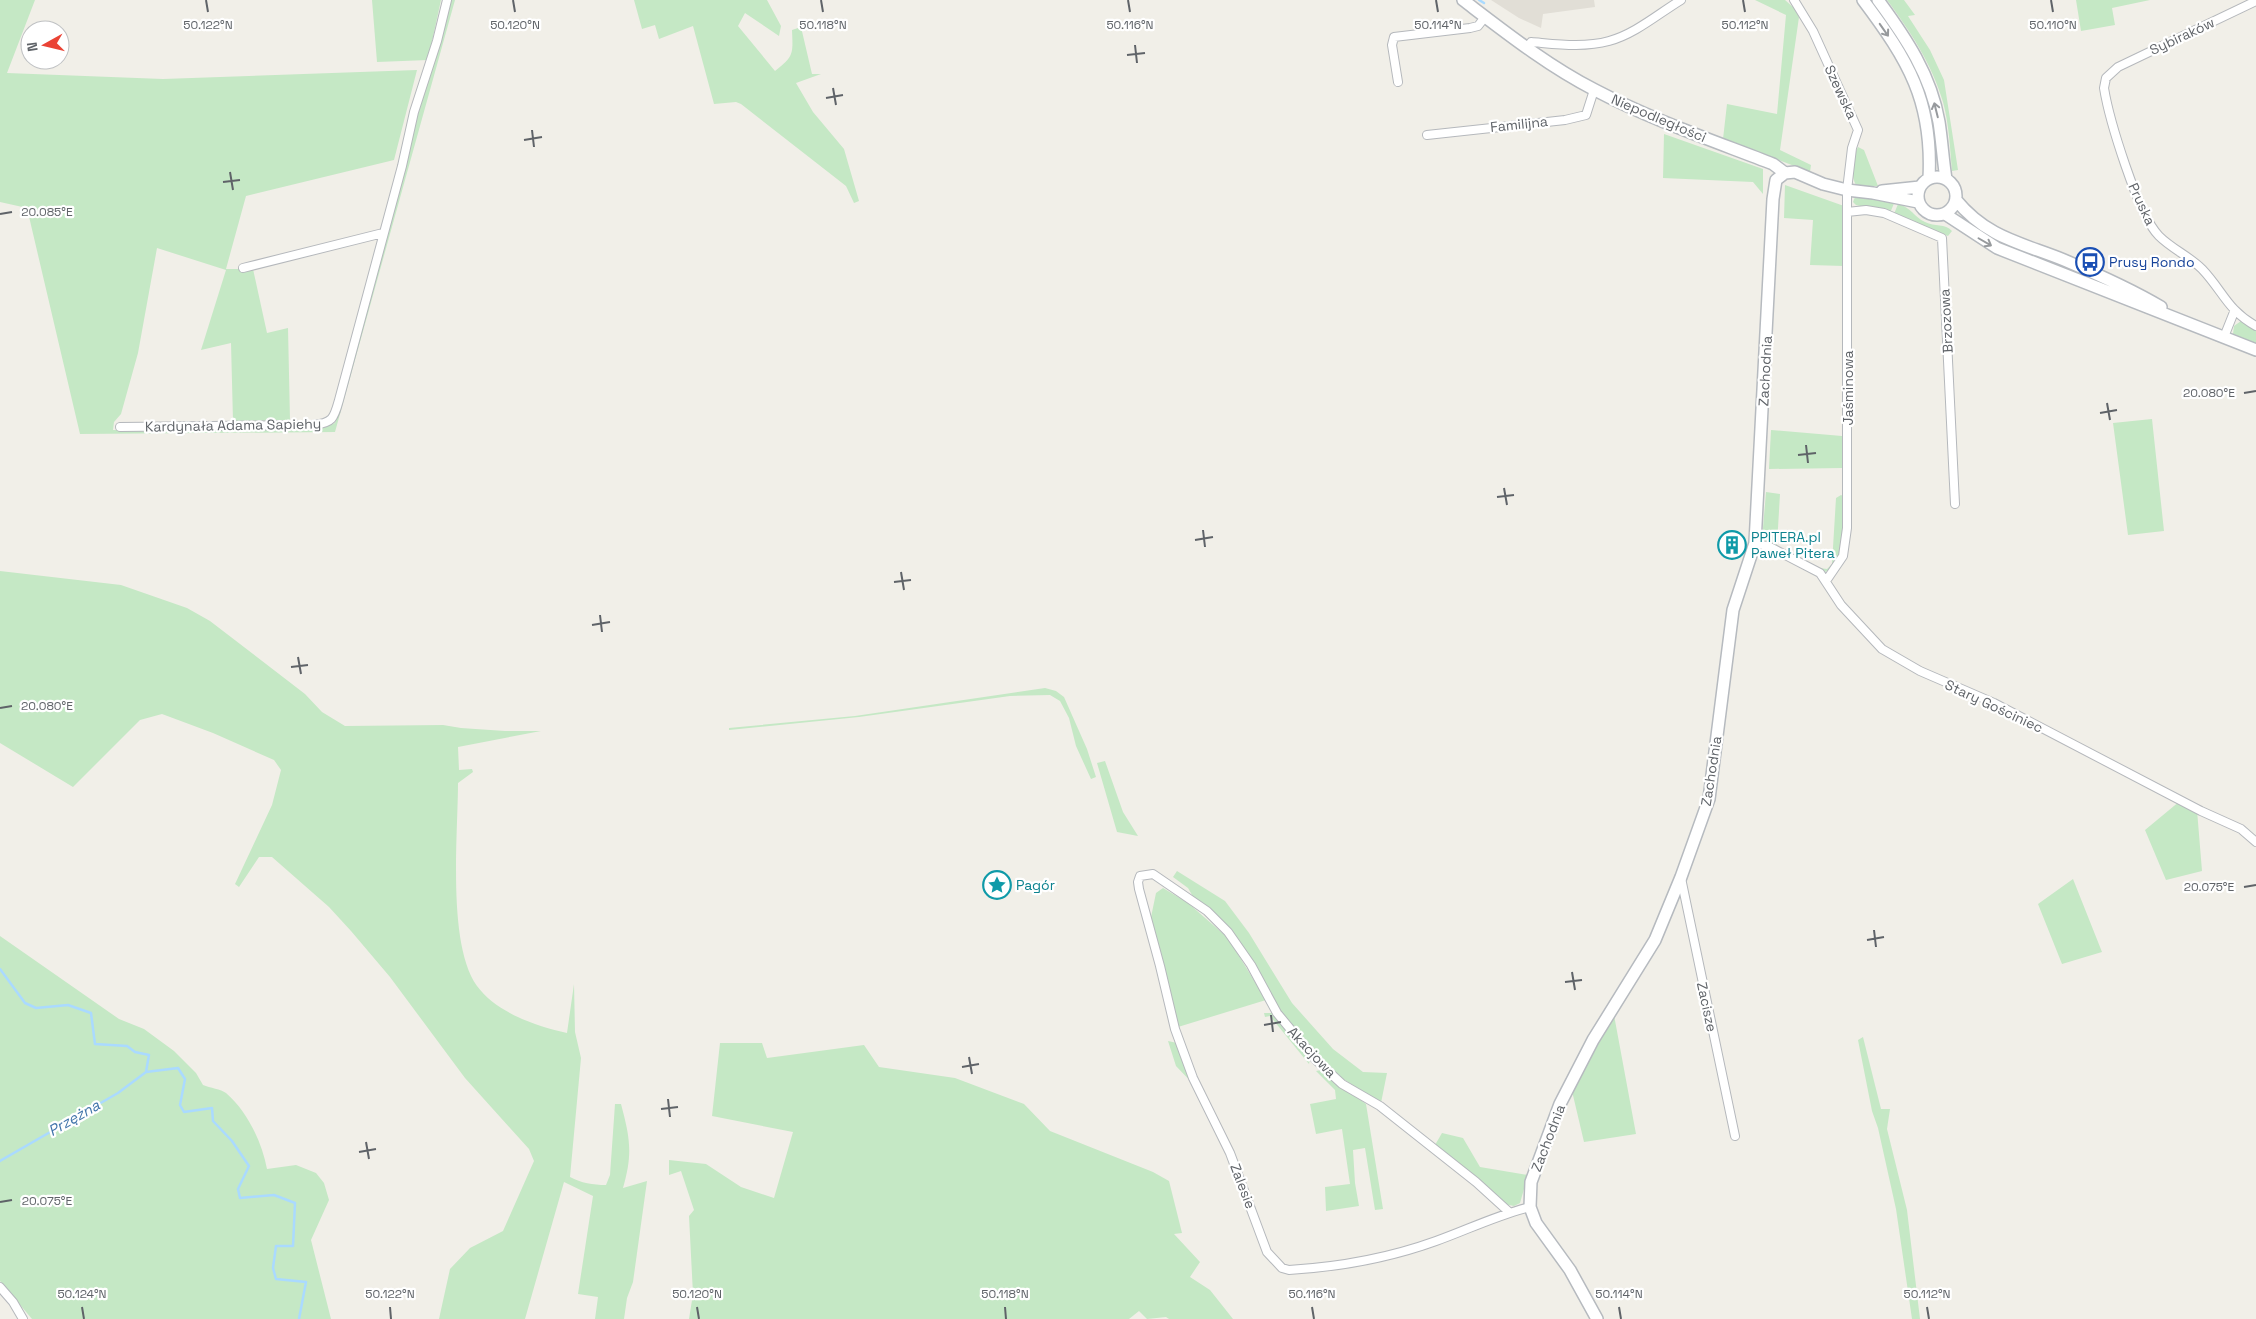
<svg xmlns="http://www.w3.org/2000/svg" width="2256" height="1319" font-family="'Space Grotesk',sans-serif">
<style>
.education{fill:#e1ded6}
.green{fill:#c5e8c5}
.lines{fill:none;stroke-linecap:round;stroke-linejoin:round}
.stream{stroke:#aadaff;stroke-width:2.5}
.street-casing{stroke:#b5b8bc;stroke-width:10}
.secondary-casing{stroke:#b6babf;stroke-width:14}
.street{stroke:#fff;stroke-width:8}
.secondary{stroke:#fff;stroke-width:11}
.oneway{stroke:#979a9d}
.ticks{fill:none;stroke:#5f6368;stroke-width:2}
.labels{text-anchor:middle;stroke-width:4.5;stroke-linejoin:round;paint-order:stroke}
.street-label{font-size:14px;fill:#5f6368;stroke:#fff}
.transit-label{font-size:14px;fill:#164399;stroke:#fff;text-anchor:start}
.culture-label{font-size:14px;fill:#0d838f;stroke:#fff;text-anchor:start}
.water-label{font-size:15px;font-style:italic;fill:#4174aa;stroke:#fff}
.ticks-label{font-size:12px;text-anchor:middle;fill:#5f6368;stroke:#fff;stroke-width:4.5;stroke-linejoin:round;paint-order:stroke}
</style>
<rect width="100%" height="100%" fill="#f1efe8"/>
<path class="education" d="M1491,0H1594L1595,7L1543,14L1541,28L1519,18Z"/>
<path class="green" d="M0,0H35L7,73L163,79L417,70L394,160L246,196L226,269H253L267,333L288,328L290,420L233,421L231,343L201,350L226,270L157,248L138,353L121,414L114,422L113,430L326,427L335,423L419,104L449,0H455L335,432L80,434L27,208L0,202Z
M372,0H441L428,60L377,62Z
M634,0H767L781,26L779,36L745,13L738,26L775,71C794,56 793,54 792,30L801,27L812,74H821L796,83L813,112L844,149L859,201L854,203L846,186L741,104L736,102L714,104L693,26L659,39L655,25L642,29Z
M1755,0H1785L1794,8L1799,17L1780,150L1811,165L1810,172L1723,139L1727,104L1777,114L1786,15Z
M1887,0H1904L1915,15L1908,16L1930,50L1944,80L1958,170L1952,171C1950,148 1949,124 1943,102C1932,64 1910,31 1887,0Z
M2076,0H2150L2112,8L2115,25L2081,31Z
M1664,134L1763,169V194L1753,182L1663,178Z
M1858,147L1864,150L1878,186L1864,187L1856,185C1850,176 1853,156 1858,147Z
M1785,185L1844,206V266L1810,265L1813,220L1784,218Z
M1855,197L1895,201L1890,213L1856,205L1853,202Z
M1898,204C1911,207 1914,217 1925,222C1935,227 1945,223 1952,231L1948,236L1894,214Z
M2241,321L2256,328V344L2233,334L2234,326Z
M2152,419L2164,531L2128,535L2113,423Z
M1771,430L1842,436V468L1769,469Z
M1766,492L1780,494L1777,545L1762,540Z
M1841,495L1845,497C1844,516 1847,565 1825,572L1819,568L1827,569L1832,564L1836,498Z
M0,571L121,585L187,608L210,621L305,694L322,712L345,726L443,725L461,728L505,731H541L458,747L459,770L472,769L473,772L458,783C458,835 447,944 477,986C497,1013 536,1026 567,1033L574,984L575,1032L581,1058L570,1177C581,1183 593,1185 606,1185L610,1175L615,1104H621C630,1138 633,1153 623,1188L647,1181L633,1282L627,1298L624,1319H595L598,1297L578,1294L593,1196L564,1182L525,1319H439L450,1269L470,1248L503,1231L534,1161L529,1149L465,1078L390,977L351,931L329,907L272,857H259L239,887L235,884L272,805L281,770L274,760L213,733L162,714L140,720L73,787L0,743Z
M1045,688L1056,691L1064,697L1087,749L1096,777L1091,779L1076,746L1069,718L1060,701L1050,695L1010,696L859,717L729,730V728L855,716Z
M1105,761L1123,812L1138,836L1117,832L1097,763Z
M2180,801L2197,810L2202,871L2166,880L2145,830Z
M1177,871L1225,901L1249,933L1292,1003L1333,1049L1363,1072L1387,1073L1381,1103L1340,1077L1319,1058L1281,1012L1254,965L1195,900L1188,888L1173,877Z
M2073,879L2102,952L2062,964L2038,904Z
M1163,888L1188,903L1228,938L1266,1000L1178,1027L1150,922L1156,893Z
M0,936L119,1019L144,1029L174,1051L196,1073L203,1085C210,1088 221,1089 226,1093C247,1111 262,1142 267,1169L296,1165L316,1173L324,1183L329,1200L311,1240L331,1319H32L0,1281Z
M1264,1013H1273L1310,1059L1309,1064L1270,1016L1265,1017Z
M1614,1015L1636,1134L1584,1142L1572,1091L1588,1057Z
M1863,1037L1881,1109H1890L1887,1129L1907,1210L1920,1319H1912L1896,1209L1878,1128L1872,1111L1858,1040Z
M1168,1041L1177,1043L1196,1087L1176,1066Z
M720,1043H762L767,1058L864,1045L879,1067L955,1078L1024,1104L1050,1131L1153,1172L1169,1181L1182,1233L1174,1234L1200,1262L1190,1277L1210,1290L1233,1319H1169L1166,1317L1147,1319L1139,1311L1129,1319H689L693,1294L689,1216L694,1210L681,1171L669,1175V1160L706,1164L741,1187L774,1198L793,1132L712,1116Z
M1321,1070L1366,1104L1383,1209L1375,1210L1365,1148L1353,1150L1355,1183L1359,1206L1326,1211L1325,1187L1350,1184L1342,1129L1316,1134L1310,1104L1336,1099L1335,1090L1316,1071Z
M1442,1133L1463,1138L1480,1167L1528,1175L1520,1203L1514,1206L1504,1204L1442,1152L1435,1145Z"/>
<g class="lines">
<path class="stream" d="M1479,0L1484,3
M0,969L25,1003L36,1008L68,1005L91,1013L95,1044L127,1046L135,1052L149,1055L146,1072L178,1068L185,1079L180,1105L184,1112L212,1108L213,1121L232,1141L249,1166L238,1189L240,1198L274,1195L295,1203L293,1246H276L273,1268L276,1279L306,1282L299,1319
M0,1161L118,1093L146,1072"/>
<defs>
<path id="street" d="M1794,0L1813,31L1858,130L1852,148L1847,190V528L1843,556L1826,581
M2256,1L2118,67L2106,78L2104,88C2109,119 2138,215 2159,236C2172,249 2189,256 2202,269C2223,291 2227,310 2256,326
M1528,47L1531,42C1556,44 1584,48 1609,41C1635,34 1658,14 1681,0
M1398,82L1392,45L1394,37L1470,28L1478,26L1485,17
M1427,135L1565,120L1586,115L1594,90
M1847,212L1866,210L1884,213L1942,238L1955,504
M243,268L383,233
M2224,337L2234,312
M120,427L313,425C333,423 334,418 339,400L402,166L414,112L437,41L447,0
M1755,543L1770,547L1820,573L1841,605L1882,649L1920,671L1994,703L2201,811L2241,829L2256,842
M1681,878L1735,1136
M1509,1212L1476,1182L1380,1106L1342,1084L1316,1060L1277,1013L1251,965L1228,932L1207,911L1153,874L1140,876L1138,882L1139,889L1160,966L1175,1029L1193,1078L1230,1153L1267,1252L1282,1268L1289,1270C1338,1267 1389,1258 1436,1241C1467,1230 1497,1215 1530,1207
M0,1287L13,1302L23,1319"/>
<path id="secondary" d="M1463,0C1505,32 1548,66 1595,90C1652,120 1714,141 1773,164L1785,173L1795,172L1823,184L1847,190L1873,193L1918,202
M1863,0C1908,60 1933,101 1929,178
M1878,0C1906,38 1931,75 1939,122C1942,141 1943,160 1946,179
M1918 196a19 19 0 1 1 38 0a19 19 0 1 1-38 0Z
M1882,191L1920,187
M1956,200C1987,238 2022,243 2064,260C2097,274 2131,289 2161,307
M1945,214L1997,248L2256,350
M1597,1319L1570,1270L1536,1223L1530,1207L1531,1182L1560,1104L1593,1040L1655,940L1681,877L1709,799L1733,610L1755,543L1773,199L1776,180L1785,173"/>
</defs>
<use href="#street" class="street-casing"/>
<use href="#secondary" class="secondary-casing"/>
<use href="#street" class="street"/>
<use href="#secondary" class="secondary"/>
</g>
<defs><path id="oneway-shaft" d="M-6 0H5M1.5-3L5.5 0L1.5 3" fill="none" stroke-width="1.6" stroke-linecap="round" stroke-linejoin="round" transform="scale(1.25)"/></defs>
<g class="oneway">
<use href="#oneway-shaft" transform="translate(1884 30) rotate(55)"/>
<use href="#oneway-shaft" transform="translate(1936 110) rotate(-104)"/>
<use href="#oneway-shaft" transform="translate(1985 242) rotate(30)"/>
</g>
<path class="ticks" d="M206,0L208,12M513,0L515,12M821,0L823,12M1128,0L1130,12M1436,0L1438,12M1743,0L1745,12M2051,0L2053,12M1135,45L1137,63M1127,55L1145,53M833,88L836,105M826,98L843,95M532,130L534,147M524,140L542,137M230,172L233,190M223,182L240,180M0,214L12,212M2244,393L2256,391M2107,403L2110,420M2100,413L2117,410M1806,445L1808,463M1798,455L1816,453M1504,488L1507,505M1497,497L1514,495M1203,530L1205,547M1195,540L1213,537M901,572L904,590M894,582L911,580M600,615L602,632M592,625L610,622M298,657L301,674M291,667L308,665M0,708L12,706M2244,887L2256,885M1874,930L1876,947M1867,940L1884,937M1572,972L1575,990M1565,982L1582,980M1271,1015L1273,1032M1264,1025L1281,1022M969,1057L972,1074M962,1067L979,1064M668,1099L670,1117M661,1109L678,1107M366,1142L369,1159M359,1152L376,1149M0,1202L12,1200M82,1307L84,1319M390,1307L391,1319M697,1307L699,1319M1005,1307L1006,1319M1312,1307L1314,1319M1619,1307L1621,1319M1927,1307L1929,1319"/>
<defs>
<symbol id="bus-ring" viewBox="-11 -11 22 22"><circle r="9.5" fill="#fff" stroke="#1a4fb4" stroke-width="1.5"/><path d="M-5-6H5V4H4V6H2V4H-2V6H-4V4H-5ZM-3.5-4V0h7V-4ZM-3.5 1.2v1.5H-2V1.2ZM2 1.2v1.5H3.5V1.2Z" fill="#1a4fb4"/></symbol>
<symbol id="building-ring" viewBox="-11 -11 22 22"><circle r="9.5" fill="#fff" stroke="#0f9aa8" stroke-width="1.5"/><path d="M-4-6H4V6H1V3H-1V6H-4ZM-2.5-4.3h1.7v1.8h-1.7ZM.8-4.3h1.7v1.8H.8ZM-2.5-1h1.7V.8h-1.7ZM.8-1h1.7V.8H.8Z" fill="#0f9aa8"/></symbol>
<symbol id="sight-ring" viewBox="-11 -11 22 22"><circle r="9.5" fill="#fff" stroke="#0f9aa8" stroke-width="1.5"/><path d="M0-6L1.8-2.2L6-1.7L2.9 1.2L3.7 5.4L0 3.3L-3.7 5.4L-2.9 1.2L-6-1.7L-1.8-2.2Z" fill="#0f9aa8"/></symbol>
</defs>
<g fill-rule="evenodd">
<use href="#bus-ring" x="2074" y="246" width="32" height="32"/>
<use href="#building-ring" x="1716" y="529" width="32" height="32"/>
<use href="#sight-ring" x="981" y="869" width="32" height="32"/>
</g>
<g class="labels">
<g class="street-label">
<text transform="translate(2182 36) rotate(-25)" y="5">Sybiraków</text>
<text transform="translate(1841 92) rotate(65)" y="5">Szewska</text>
<text transform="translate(1659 118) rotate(23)" y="5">Niepodległości</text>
<text transform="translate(1519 124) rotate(-6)" y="5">Familijna</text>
<text transform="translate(2142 204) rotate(65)" y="5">Pruska</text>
<text transform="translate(1946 321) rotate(-93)" y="5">Brzozowa</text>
<text transform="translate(1765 371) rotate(-87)" y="5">Zachodnia</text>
<text transform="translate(1848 388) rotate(-90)" y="5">Jaśminowa</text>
<text transform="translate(233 425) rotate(-1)" y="5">Kardynała Adama Sapiehy</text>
<text transform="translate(1994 706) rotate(25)" y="5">Stary Gościniec</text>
<text transform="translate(1711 771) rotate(-81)" y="5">Zachodnia</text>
<text transform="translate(1707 1007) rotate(78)" y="5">Zacisze</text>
<text transform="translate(1312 1052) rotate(47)" y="5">Akacjowa</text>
<text transform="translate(1548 1138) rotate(-69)" y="5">Zachodnia</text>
<text transform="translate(1243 1186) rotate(69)" y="5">Zalesie</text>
</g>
<g class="transit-label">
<text x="2109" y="267">Prusy Rondo</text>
</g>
<g class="culture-label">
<text x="1751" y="542">PPITERA.pl<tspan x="1751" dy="16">Paweł Pitera</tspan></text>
<text x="1016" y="890">Pagór</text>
</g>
<g class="water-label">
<text transform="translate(74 1118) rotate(-30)" y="5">Przężna</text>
</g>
</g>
<g class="ticks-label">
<text x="208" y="29">50.122°N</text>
<text x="515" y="29">50.120°N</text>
<text x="823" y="29">50.118°N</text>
<text x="1130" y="29">50.116°N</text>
<text x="1438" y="29">50.114°N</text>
<text x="1745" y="29">50.112°N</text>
<text x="2053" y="29">50.110°N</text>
<text x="47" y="216">20.085°E</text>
<text x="2209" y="397">20.080°E</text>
<text x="47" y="710">20.080°E</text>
<text x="2209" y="891">20.075°E</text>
<text x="47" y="1205">20.075°E</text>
<text x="82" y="1298">50.124°N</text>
<text x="390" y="1298">50.122°N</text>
<text x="697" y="1298">50.120°N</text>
<text x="1005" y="1298">50.118°N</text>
<text x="1312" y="1298">50.116°N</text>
<text x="1619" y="1298">50.114°N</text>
<text x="1927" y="1298">50.112°N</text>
</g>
<g transform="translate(45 45) rotate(262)"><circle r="24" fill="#ffffff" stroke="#bfc1c3"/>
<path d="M0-4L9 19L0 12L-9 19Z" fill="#ea4335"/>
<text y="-8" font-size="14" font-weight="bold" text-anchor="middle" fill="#5f6368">N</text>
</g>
</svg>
